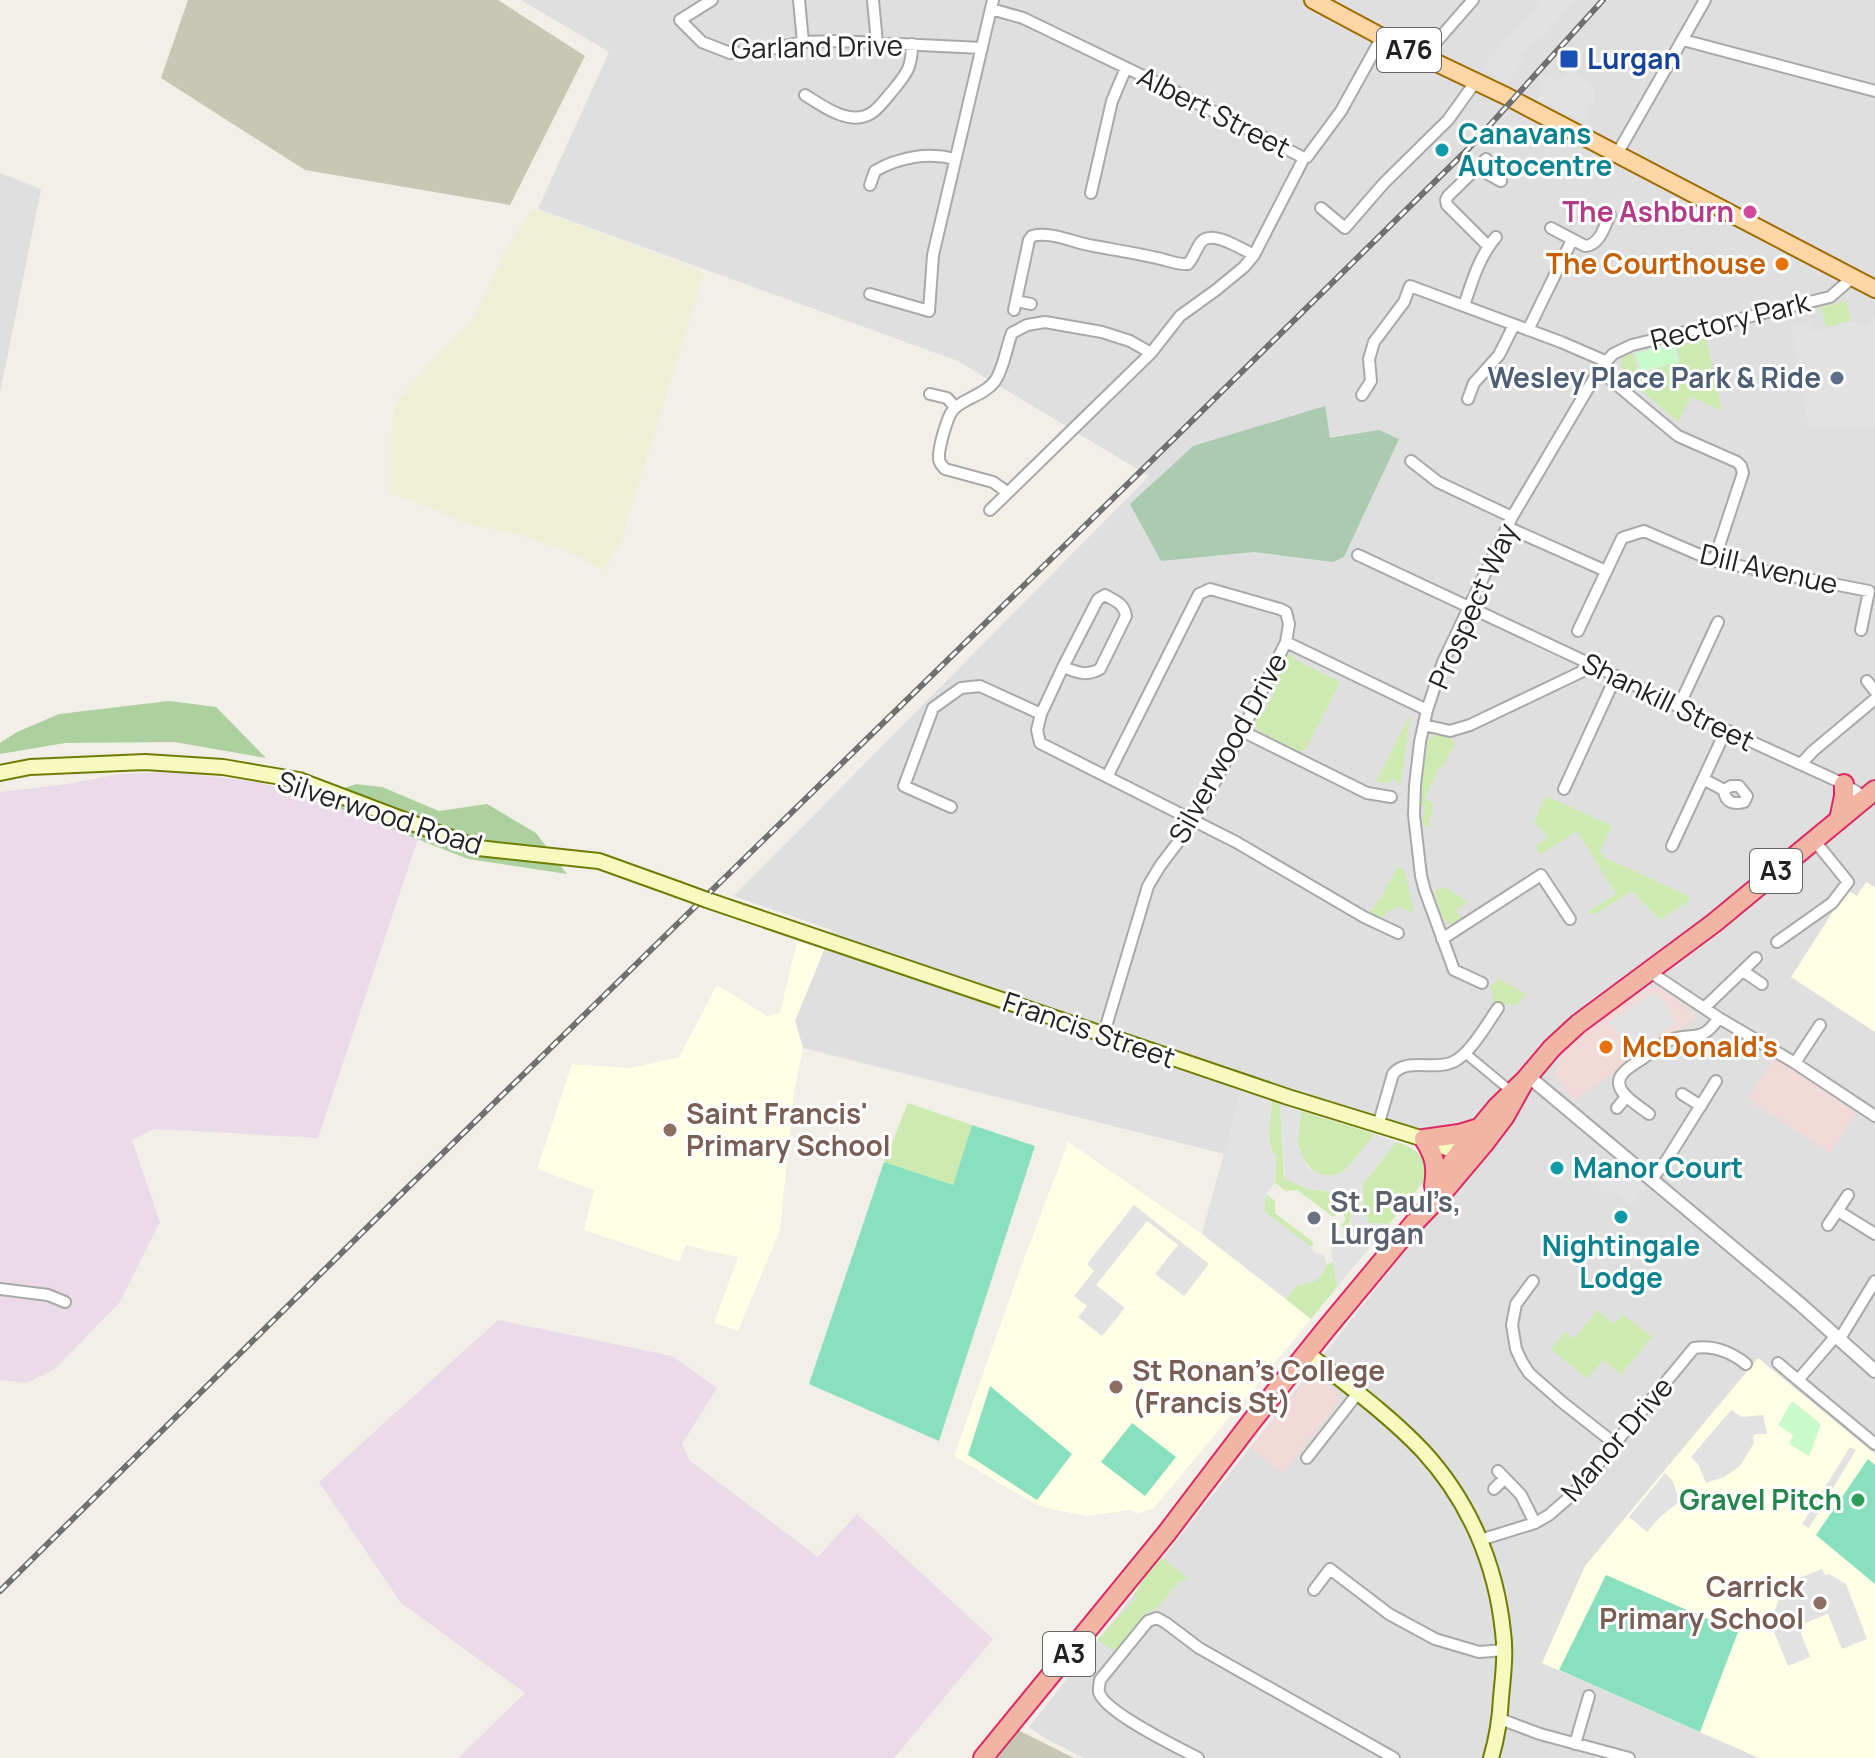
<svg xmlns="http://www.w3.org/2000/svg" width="1875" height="1758" font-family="Manrope,sans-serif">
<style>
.residential{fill:#e0dfdf}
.commercial{fill:#f2dad9}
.industrial{fill:#ebdbe8}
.education{fill:#ffffe5}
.construction{fill:#c7c7b4}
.farmland{fill:#eef0d5}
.grass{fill:#cdebb0}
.forest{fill:#add19e}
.cemetery{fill:#aacbaf}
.park{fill:#c8facc}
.pitch{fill:#88e0be}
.parking{fill:#e2e2e2}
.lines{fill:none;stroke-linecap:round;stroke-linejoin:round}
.pedestrian-casing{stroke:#a9a9a9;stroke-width:12}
.minor-casing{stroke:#a9a9a9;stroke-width:14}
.tertiary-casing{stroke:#a9a9a9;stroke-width:16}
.secondary-casing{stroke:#707d05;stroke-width:18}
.primary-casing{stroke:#a06b00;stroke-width:20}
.trunk-casing{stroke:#dc2a67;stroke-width:22}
.pedestrian{stroke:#fff;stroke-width:8}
.minor{stroke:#fff;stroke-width:10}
.tertiary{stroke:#fff;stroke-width:12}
.secondary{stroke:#f7fabf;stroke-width:14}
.primary{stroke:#fcd6a4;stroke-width:16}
.trunk{stroke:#f2b4a3;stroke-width:18}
.rail-casing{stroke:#707070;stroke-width:6}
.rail{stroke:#fff;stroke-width:3;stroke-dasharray:9;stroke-linecap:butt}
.secondary-bridge-casing{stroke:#707d05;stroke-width:18;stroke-linecap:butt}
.secondary-bridge{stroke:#f7fabf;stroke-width:14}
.transit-dot{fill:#1a4fb4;stroke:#fff;stroke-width:3}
.culture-dot{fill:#0f9aa8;stroke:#fff;stroke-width:3}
.hotel-dot{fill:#d1479c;stroke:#fff;stroke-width:3}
.food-dot{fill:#e8710a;stroke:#fff;stroke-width:3}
.service-dot{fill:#5c6f8a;stroke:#fff;stroke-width:3}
.education-dot{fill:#8d6e63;stroke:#fff;stroke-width:3}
.worship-dot{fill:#6b7280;stroke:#fff;stroke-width:3}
.leisure-dot{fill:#2e9e5b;stroke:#fff;stroke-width:3}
.labels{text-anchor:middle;stroke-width:6;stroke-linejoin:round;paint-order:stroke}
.shield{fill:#fff;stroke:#646464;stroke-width:2}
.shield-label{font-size:26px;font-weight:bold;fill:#222}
.street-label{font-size:28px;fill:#222;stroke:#fff}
.transit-label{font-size:28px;font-weight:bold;fill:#164399;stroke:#fff;text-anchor:start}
.culture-label{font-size:28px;font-weight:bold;fill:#0d838f;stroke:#fff;text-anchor:start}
.hotel-label{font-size:28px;font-weight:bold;fill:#b23c85;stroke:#fff;text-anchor:end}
.food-label{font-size:28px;font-weight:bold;fill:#c56008;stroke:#fff;text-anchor:end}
.service-label{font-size:28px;font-weight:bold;fill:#4e5e75;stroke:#fff;text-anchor:end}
.education-label{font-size:28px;font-weight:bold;fill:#785e54;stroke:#fff;text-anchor:start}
.worship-label{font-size:28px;font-weight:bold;fill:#5b616d;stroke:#fff;text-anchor:start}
.leisure-label{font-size:28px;font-weight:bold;fill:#27864d;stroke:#fff;text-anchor:end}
</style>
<rect width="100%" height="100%" fill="#f2efe9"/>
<path class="residential" d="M521,0H1875V1758H1084L1046,1739L1029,1727L1476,1162L1244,1083L1224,1154L803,1048L795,1021L832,930L734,896L1149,476L958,361L538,209L609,52Z
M0,173L41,189L0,393Z"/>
<path class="commercial" d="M1657,985L1697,1017L1574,1100L1555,1075L1563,1051L1591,1027L1629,999Z
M1775,1056L1856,1113L1830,1153L1748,1099Z
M1314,1377L1324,1382L1337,1392L1339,1401L1283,1473L1250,1448L1307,1380Z"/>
<path class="industrial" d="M170,772L254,781L313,798L418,839L318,1138L154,1129L132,1140L160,1222L120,1302L55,1369L26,1383L0,1380V792L67,784L119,774Z
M498,1320L672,1356L717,1388L682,1444L690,1461L818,1557L857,1514L993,1639L894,1758H458L525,1693L401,1603L319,1482Z"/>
<path class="education" d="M1866,882L1875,887V1032L1791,977L1847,890L1857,896Z
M797,941L824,950L795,1021L803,1048L794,1091L780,1230L738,1331L714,1323L738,1257L709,1251L686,1245L679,1262L584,1230L594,1190L537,1169L572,1064L630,1068L679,1057L717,985L767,1016L780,1013Z
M1068,1142L1202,1234L1311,1319L1153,1509L1138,1513L1129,1510L1087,1516L1051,1509L1035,1504L954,1456L1019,1272Z
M1758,1358L1875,1454V1758H1759L1542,1663L1585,1566Z"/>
<path class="construction" d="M188,0H498L585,56L510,205L305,170L161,78Z
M1014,1728L1074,1758H990Z"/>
<path class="farmland" d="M533,208L652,252L704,273L619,547L603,570L580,557L528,537L462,522L432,508L391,493V439L394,405L428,365L474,318L504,253Z"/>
<path class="grass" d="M1846,301L1851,321L1826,327L1821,307Z
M1706,336L1722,411L1691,397L1678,422L1621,373L1622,358L1633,353L1638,375L1658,371V368L1680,362L1676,343Z
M1290,654L1293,655L1294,659L1340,682L1306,749L1298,752L1259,731L1253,723L1258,713L1265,711L1280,680L1277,674L1285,658Z
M1409,716H1410L1401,783H1397V779H1391V783L1376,782Z
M1435,735L1451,738L1455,744L1442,767L1439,768L1425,799L1433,803L1429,828L1422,823L1425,806L1421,805L1423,774L1428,741Z
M1546,796L1612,826L1600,851L1603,857L1689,896V901L1660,920L1632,891L1595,914L1587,912L1616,894L1577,831L1540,855L1536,846L1548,837L1534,822Z
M1398,866L1405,872L1414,913L1399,907L1386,912L1383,917L1372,916L1370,912L1380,899Z
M1440,888H1446L1468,902L1456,910L1462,920C1442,934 1438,906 1435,892Z
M1499,979L1526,994L1516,1006L1492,1002L1493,993L1490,986Z
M1272,1101L1280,1104L1284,1177L1308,1189L1331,1192L1348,1202C1353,1214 1351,1224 1343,1234V1227L1340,1224L1343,1223L1346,1219L1342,1212H1338L1335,1216H1332L1297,1190L1286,1191L1275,1183L1276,1157C1264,1141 1271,1120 1272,1101Z
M908,1103L972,1125L953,1185L884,1162Z
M1301,1111L1375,1134C1366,1145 1349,1171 1336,1175C1316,1181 1300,1160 1298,1142C1297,1132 1300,1121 1301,1111Z
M1396,1142C1414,1147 1426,1156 1429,1175L1389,1224L1368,1223L1364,1209L1363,1184Z
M1266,1194L1275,1201V1213L1314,1243L1311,1247L1264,1211Z
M1333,1262L1337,1287L1311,1319L1286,1299L1297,1285C1310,1283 1323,1278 1327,1264Z
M1597,1310L1614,1324L1623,1314L1652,1337L1621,1374L1603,1360L1587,1379L1551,1349L1565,1332L1574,1339Z
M1162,1557L1188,1579L1178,1583L1157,1608L1146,1613L1115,1651L1097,1640L1136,1598L1134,1595L1144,1578Z"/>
<path class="forest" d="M169,701L216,707L266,758L174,742L65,743L0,754V743L17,732L59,714Z
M356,784L382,787L439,811L487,804L536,833L567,874L468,859L313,798Z"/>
<path class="cemetery" d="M1325,406L1330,438L1379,430L1399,439L1344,557L1333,562L1254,552L1161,561L1130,504L1193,446Z"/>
<path class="park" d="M1674,343L1679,362L1640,372L1635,353Z
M1792,1401L1821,1424L1809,1456L1789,1444L1793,1435L1778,1425Z"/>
<path class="pitch" d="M972,1125L1035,1146L939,1441L809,1384L884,1162L953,1185Z
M990,1386L1072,1454L1037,1500L968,1455Z
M1132,1423L1176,1457L1145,1496L1101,1462Z
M1868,1459L1875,1465V1584L1816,1535Z
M1606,1575L1738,1632L1700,1732L1559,1670Z"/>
<path class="parking" d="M1541,0H1576L1541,39L1539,38L1522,54L1526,59L1507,83L1481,69Z
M1573,69L1594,87V104L1588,105L1589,125L1537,98L1542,92L1540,87L1551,75L1558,82Z
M1875,314V426L1809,430L1791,327L1810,323L1812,331L1824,330L1851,321L1868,328Z
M1656,991L1677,1022L1630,1053L1609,1022Z
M1241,1090L1272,1101L1269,1142L1271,1150L1276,1156L1275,1183L1266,1194L1264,1211L1311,1247L1315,1253L1323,1255L1327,1262L1325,1271L1318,1279L1310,1283L1297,1285L1286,1299L1202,1234Z
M1280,1104L1301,1111L1298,1142L1302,1155L1308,1168L1319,1174L1334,1176L1345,1170L1375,1134L1396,1142L1363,1184L1364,1209L1367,1221L1369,1223L1389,1224L1337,1287L1331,1250L1351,1225L1350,1205L1339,1195L1331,1192L1308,1189L1285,1179Z
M1610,1159L1646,1188L1631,1205L1614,1191L1608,1196L1591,1180Z
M1134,1205L1209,1264L1184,1296L1155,1274L1178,1245L1147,1221L1096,1285L1125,1308L1102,1336L1078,1317L1087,1306L1074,1296L1094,1271L1087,1264Z
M1731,1410L1742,1417L1763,1415L1767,1434H1755L1753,1436L1754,1443L1740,1466L1724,1477L1706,1483L1698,1464L1691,1457Z
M1850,1447L1856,1450L1809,1528L1802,1524Z
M1665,1473L1672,1480L1680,1501L1660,1517L1647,1532L1629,1517Z
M1822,1569L1825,1575L1829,1574L1846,1584L1867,1639L1842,1649L1828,1614L1798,1626L1810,1657L1788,1666L1770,1622L1782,1592L1791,1589L1789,1582Z"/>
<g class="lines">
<defs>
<path id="pedestrian" d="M1465,1053L1512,1092"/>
<path id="minor" d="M712,0L680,20L702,42L730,53L757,52L803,42L837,41L982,48
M799,0L803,42
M873,0L877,43
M991,9L1023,18L1168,88L1304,158
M1683,40L1875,91
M1423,57L1473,0
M805,95C823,106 851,128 873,112C881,106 888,96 894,89C908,72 912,66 912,44
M1617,154L1705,0
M1486,159L1448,196L1446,200L1447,205L1488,246
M1477,168L1501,181
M870,185L875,171C899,157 928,152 955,159
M1091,193L1112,101L1126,68
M1321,208L1345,228L1384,183L1448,120L1476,81
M1551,228L1585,246C1600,245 1604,227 1610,215
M870,294L929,311L933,255L993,0
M1016,301L1031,304
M1464,306C1472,281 1479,257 1496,237
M1014,310L1029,240L1032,236C1052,231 1074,243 1094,246C1115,250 1136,253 1157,258C1168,260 1177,265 1188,264C1194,257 1196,249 1201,242C1212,229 1241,249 1254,255
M1528,330L1572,240
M1599,370L1678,436L1737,462L1741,466L1743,473L1714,561
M930,394L947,398L955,407
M1362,395L1371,381L1369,359L1374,342L1404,302L1410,286L1561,342L1605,361
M1468,399L1474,383L1499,355L1514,325
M1411,461L1438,482L1512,517
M1007,492L993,482L945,469C942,465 940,465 939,459C938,449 947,417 953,410C963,398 984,396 995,381C1004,368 1006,348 1012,333L1027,325L1045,322L1102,332L1130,341L1151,353
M990,510L1151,353L1180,316L1216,290L1244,267L1254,255L1304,158L1307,157L1341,111L1382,37
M1507,527L1606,571
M1358,555L1616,676L1726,730L1844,784L1866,798
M1578,631L1622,538L1644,531L1714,561L1869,591L1861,630
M1286,642L1427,710
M1063,667C1077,672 1086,677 1100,669L1126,616C1124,603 1115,601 1105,595L1098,599L1063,667L1041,714L1037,730L1040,743L1236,842L1364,917L1398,933
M1867,681L1875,691
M1679,706L1718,622
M1424,725L1450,731L1470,725L1581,672L1587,663
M1242,731L1367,793L1391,797
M1801,764L1813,751L1875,699
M1703,779L1724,790L1731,786H1739L1747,796L1744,802C1733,805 1725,802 1724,790
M1564,789L1616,676
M951,807L904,786L933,708L961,688L980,686L1041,714
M1672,846L1726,730
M1442,939L1541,875L1570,919
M1777,942L1832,903L1848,882L1814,840
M1743,971L1762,984
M1650,972L1719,1018L1795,1063L1875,1116
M1482,983L1454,970L1425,891L1421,876L1414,815L1415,785L1420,742L1427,710L1443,662L1512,517L1599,370L1613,354L1632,345L1830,297L1852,278
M1704,1008L1756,958
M1104,1033L1148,886L1160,866L1194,821L1242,731L1286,642L1289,624L1286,612L1280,609L1210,589L1199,594L1107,777
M1795,1063L1820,1025
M1682,1094L1701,1106
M1617,1108L1626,1097
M1649,1114C1638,1105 1607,1089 1624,1072C1628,1068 1634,1064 1639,1061C1649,1055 1660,1044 1670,1040C1696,1031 1699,1045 1719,1018
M1378,1126L1393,1074C1407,1057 1434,1071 1453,1062C1470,1054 1487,1024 1498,1008
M1652,1179L1668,1158L1716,1081
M1838,1211L1875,1234
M1828,1225L1848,1195
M1533,1281L1516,1304L1512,1325L1516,1349L1522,1362L1529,1373L1562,1402L1614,1443
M0,1289L48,1295L65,1302
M1835,1337L1798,1380L1875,1444
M1839,1340L1875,1281
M1778,1363L1798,1380
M1307,1458L1358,1393
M1498,1471L1521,1495L1535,1523
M1494,1489L1505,1478
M1480,1540L1535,1523L1549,1515L1573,1494L1694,1348C1714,1345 1731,1352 1746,1364
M1314,1590L1330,1569L1389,1614L1435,1639L1479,1652L1504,1650
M1500,1719L1540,1734L1629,1758
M1575,1744L1589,1696
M1198,1758C1179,1748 1104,1712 1099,1692C1098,1690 1100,1682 1100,1680L1148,1621L1157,1618L1166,1623L1199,1648L1394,1758"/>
<path id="tertiary" d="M1528,1076L1799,1303L1875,1371"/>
<path id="secondary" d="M0,773L30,767L145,762L223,767L299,780L478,848L599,861L677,889
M707,900L1288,1097L1424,1139L1459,1153L1467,1159
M1307,1353C1346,1384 1388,1414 1423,1451C1469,1501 1496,1564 1503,1632C1506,1654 1503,1676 1501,1698C1500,1719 1497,1738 1491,1758"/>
<path id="primary" d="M1313,0L1382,37L1506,96L1875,289"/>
<path id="trunk" d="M1839,820L1844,796V784
M1438,1182L1459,1153L1497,1107L1525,1080L1552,1048L1578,1024L1714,923L1875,790
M1434,1186C1437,1167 1435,1156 1424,1139L1459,1134L1479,1128
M983,1758L1166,1534L1252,1421L1326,1329L1414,1223L1440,1196L1483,1145L1505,1116L1525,1080"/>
</defs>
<use href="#pedestrian" class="pedestrian-casing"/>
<use href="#minor" class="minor-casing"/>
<use href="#tertiary" class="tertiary-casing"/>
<use href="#secondary" class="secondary-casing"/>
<use href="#primary" class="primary-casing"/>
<use href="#trunk" class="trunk-casing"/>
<use href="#pedestrian" class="pedestrian"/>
<use href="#minor" class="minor"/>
<use href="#tertiary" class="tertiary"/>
<use href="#secondary" class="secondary"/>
<use href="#primary" class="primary"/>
<use href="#trunk" class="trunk"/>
<defs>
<path id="rail" d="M0,1591L398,1197L1140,472L1470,147L1603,0"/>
</defs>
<use href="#rail" class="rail-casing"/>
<use href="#rail" class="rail"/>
<defs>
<path id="secondary-bridge" d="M677,889L707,900"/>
</defs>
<use href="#secondary-bridge" class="secondary-bridge-casing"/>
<use href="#secondary-bridge" class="secondary-bridge"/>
</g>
<rect class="transit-dot" x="1559" y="49" width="20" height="20" rx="4"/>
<g class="culture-dot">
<circle cx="1442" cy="150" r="8"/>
<circle cx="1557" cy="1168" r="8"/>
<circle cx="1621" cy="1217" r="8"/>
</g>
<circle class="hotel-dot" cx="1750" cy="212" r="8"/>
<g class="food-dot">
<circle cx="1782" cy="264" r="8"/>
<circle cx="1606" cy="1047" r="8"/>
</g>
<circle class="service-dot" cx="1837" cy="378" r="8"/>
<g class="education-dot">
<circle cx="670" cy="1130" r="8"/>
<circle cx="1116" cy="1387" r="8"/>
<circle cx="1820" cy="1603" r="8"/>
</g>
<circle class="worship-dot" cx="1314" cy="1218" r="8"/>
<circle class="leisure-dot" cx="1858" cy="1500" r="8"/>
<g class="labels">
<g class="shield">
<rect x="1377" y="28" width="64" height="44" rx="6"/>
<rect x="1750" y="849" width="52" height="44" rx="6"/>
<rect x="1043" y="1632" width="52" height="44" rx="6"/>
</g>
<g class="shield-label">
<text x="1409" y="59">A76</text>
<text x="1776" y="880">A3</text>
<text x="1069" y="1663">A3</text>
</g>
<g class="street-label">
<text transform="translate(817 47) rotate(-1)" y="10">Garland Drive</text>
<text transform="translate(1214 112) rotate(27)" y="10">Albert Street</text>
<text transform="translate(1730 321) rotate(-14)" y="10">Rectory Park</text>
<text transform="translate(1769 569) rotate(13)" y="10">Dill Avenue</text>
<text transform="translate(1473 606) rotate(-66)" y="10">Prospect Way</text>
<text transform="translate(1668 702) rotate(26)" y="10">Shankill Street</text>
<text transform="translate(1228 748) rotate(-61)" y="10">Silverwood Drive</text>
<text transform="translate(380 813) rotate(18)" y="10">Silverwood Road</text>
<text transform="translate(1089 1030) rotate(19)" y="10">Francis Street</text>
<text transform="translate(1617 1439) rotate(-49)" y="10">Manor Drive</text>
</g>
<g class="transit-label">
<text x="1587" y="69">Lurgan</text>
</g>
<g class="culture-label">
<text x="1458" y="144">Canavans<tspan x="1458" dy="32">Autocentre</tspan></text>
<text x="1573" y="1178">Manor Court</text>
<text x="1621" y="1256" text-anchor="middle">Nightingale<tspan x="1621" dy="32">Lodge</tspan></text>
</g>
<g class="hotel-label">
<text x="1734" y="222">The Ashburn</text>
</g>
<g class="food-label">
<text x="1766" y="274">The Courthouse</text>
<text x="1622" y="1057" text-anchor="start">McDonald's</text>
</g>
<g class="service-label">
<text x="1821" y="388">Wesley Place Park &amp; Ride</text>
</g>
<g class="education-label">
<text x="686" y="1124">Saint Francis'<tspan x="686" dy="32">Primary School</tspan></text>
<text x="1132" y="1381">St Ronan's College<tspan x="1132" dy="32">(Francis St)</tspan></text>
<text x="1804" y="1597" text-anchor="end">Carrick<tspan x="1804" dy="32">Primary School</tspan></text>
</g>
<g class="worship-label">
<text x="1330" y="1212">St. Paul’s,<tspan x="1330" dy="32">Lurgan</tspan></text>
</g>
<g class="leisure-label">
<text x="1842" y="1510">Gravel Pitch</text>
</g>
</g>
</svg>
